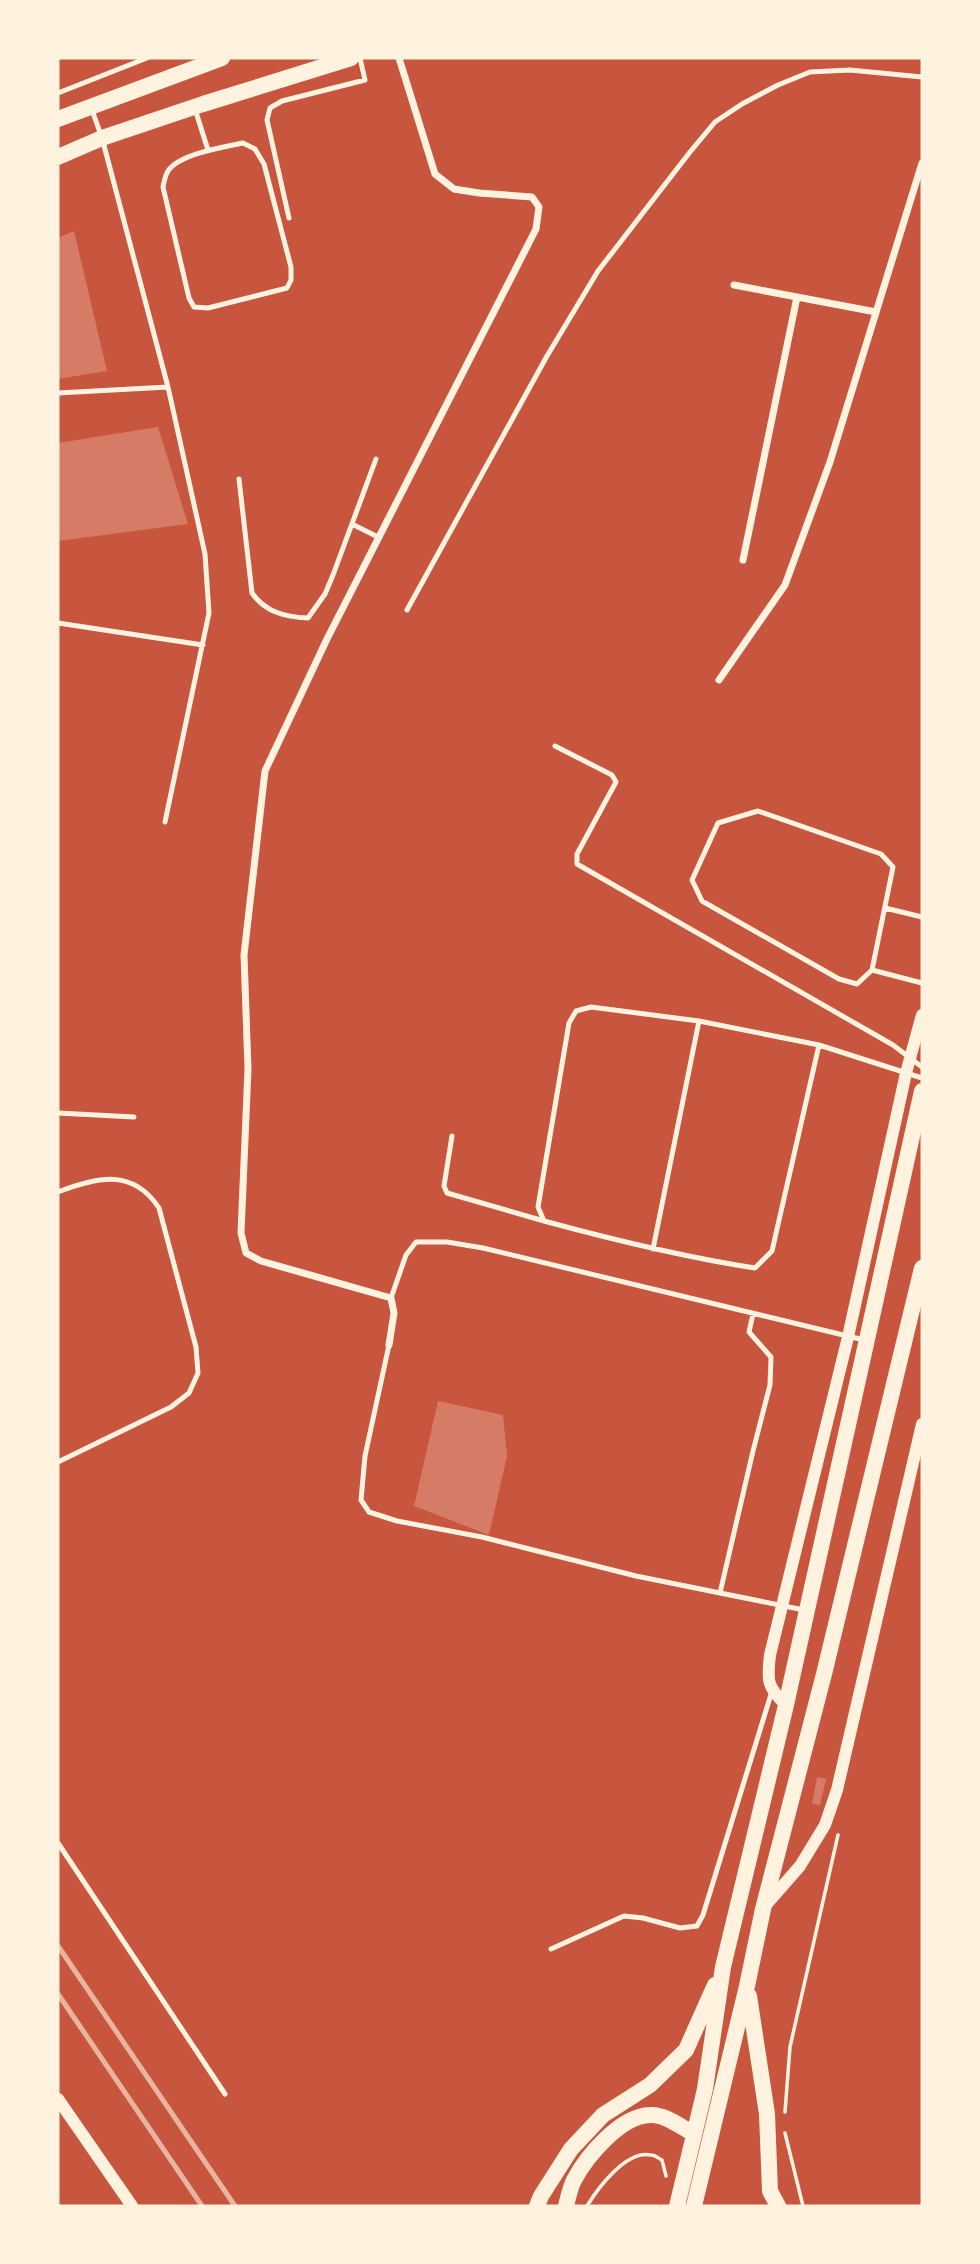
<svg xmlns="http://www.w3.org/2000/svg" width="980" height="2264" font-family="'IBM Plex Serif',serif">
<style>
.building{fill:#d67c66}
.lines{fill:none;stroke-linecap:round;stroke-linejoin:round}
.path{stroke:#fff3e0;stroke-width:3.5}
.service{stroke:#fff3e0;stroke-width:5}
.minor{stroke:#fff3e0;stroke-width:7}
.tertiary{stroke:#fff3e0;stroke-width:12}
.primary{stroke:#fff3e0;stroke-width:16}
.rail{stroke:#e9b49f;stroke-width:5}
</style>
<rect width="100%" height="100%" fill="#c8553d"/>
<path class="building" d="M74,231L107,371L58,379V238Z
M158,427L188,524L58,541V443Z
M438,1401L503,1415L507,1456L489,1535L414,1506Z
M817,1777L826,1779L820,1805L812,1804Z"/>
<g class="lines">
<path class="path" d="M785,2112L790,2047L838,1835
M785,2133L803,2206
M587,2206C598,2188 626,2150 651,2155C655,2155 658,2158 662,2160L666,2176"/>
<path class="service" d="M58,93L147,58
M195,109L208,150
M92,110L102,138L168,387
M243,143L255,149L264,164L291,267V280L287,288L208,308L194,307L189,298L163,187C164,182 165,176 168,171C179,154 224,147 243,143Z
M289,218L267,120L270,108L282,101L365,80L360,58
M58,393L168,387L205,554L209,613L165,822
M239,479L252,593C265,612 285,617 308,618L325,594L333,575L376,459
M352,524L378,537
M407,610L547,356L598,271L690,152L715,122L742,104L778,85L810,72L850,70L922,77
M58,623L203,645
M555,746L612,775L616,782L577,854V864L893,1045L922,1067
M758,811L881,854L893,867L872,970L857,984L839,979L702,901L692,880L718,823Z
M885,908L922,917
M872,970L922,983
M819,1045L772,1251L755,1268C683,1257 614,1240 544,1221L538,1207L569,1023L576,1011L591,1007L699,1021L819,1045L922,1078
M58,1113L134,1117
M452,1136L444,1186L447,1193L544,1221
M58,1192C97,1177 133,1168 159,1208L196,1347L198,1373L189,1393L171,1407L58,1462
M653,1249L699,1021
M391,1298L406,1255L416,1242H447L483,1248L864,1340
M389,1345L365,1456L361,1500L369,1512L397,1521L482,1537L636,1576L804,1610
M720,1593L753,1451L770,1385L771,1357L749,1332L753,1314
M58,1843L225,2094
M551,1949L624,1916L643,1918L680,1928L697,1926L703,1915L772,1691"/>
<path class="minor" d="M734,285L876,312
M743,560L797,297
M719,680L785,585L830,462L922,163
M389,1345L394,1313L391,1298L261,1261L246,1253L241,1233L248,1069L244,955L265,771L327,639L536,229L539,207L532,197L479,193L454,189L435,174L399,58"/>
<path class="tertiary" d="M786,1705C767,1687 767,1681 770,1655L848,1337L906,1073L922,1015
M765,1906L800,1866L825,1825L837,1790L922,1424
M58,2099L132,2206"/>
<path class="primary" d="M58,119L222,58
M58,157L102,138L203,104L351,58
M749,1996L767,2114L770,2191L778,2206
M537,2206L541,2196L571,2149L603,2115L650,2085L686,2050L715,1985
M566,2206C568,2198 570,2188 574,2180C587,2156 620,2116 650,2115C665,2114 681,2127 694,2134
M677,2206L705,2089L723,1967L786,1705L922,1091
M694,2206L747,1986L763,1909L824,1674L922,1268"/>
<path class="rail" d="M58,1946L235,2206
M58,1994L202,2206"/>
</g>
<rect width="980" height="2264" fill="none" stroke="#fff3e0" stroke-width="119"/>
</svg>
